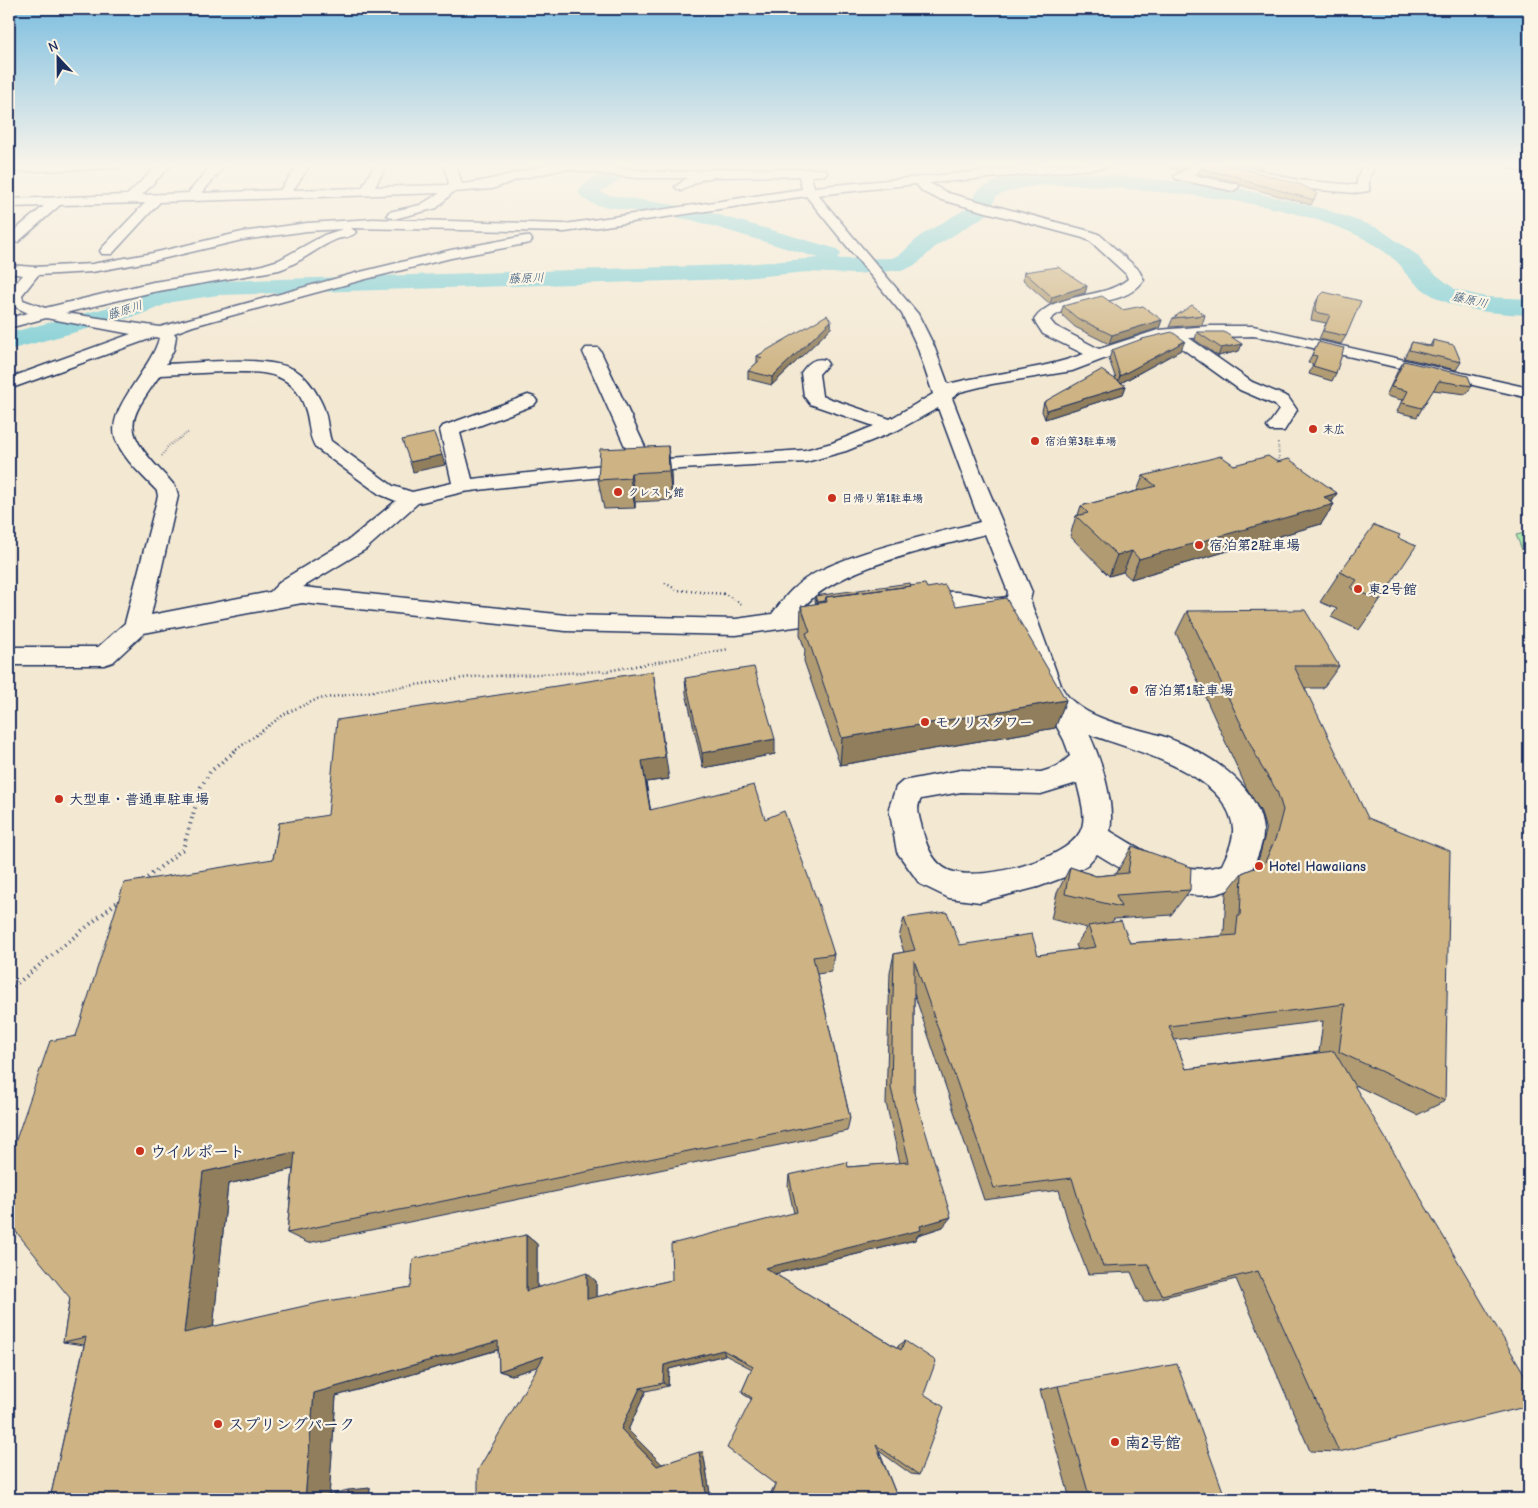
<svg xmlns="http://www.w3.org/2000/svg" width="1538" height="1508" font-family="'Comic Neue','Klee One',sans-serif">
<style>
.green{fill:#abe6ac;stroke:#638a85}
.lines{fill:none;stroke-linecap:round;stroke-linejoin:round}
.river{fill:#7bcdd4;fill-rule:evenodd}
.minor-casing{stroke:#1b2f5e;stroke-width:3}
.major-casing{stroke:#1b2f5e;stroke-width:3}
.path-far2{stroke:#1b2f5e;stroke-width:2;stroke-dasharray:0.5 2;stroke-linecap:butt}
.path-far1{stroke:#1b2f5e;stroke-width:2.5;stroke-dasharray:1 3;stroke-linecap:butt}
.path{stroke:#1b2f5e;stroke-width:4;stroke-dasharray:1 4.5;stroke-linecap:butt}
.minor{fill:#fcf5e5;fill-rule:evenodd}
.major{fill:#f9e181;fill-rule:evenodd}
.wall{fill:#b19b72;stroke:#1b2f5e;fill-rule:evenodd}
.shaded-wall{fill:#907e5c;stroke:#1b2f5e}
.building{fill:#ceb484;stroke:#1b2f5e}
.poi-dot{fill:#c8321e;stroke:#fcf5e5;stroke-width:2}
.labels{text-anchor:middle;stroke-width:4.5;stroke-linejoin:round;paint-order:stroke}
.far-poi-label{font-size:11px;font-weight:bold;fill:#1b2f5e;stroke:#fcf5e5;text-anchor:start}
.far-water-label{font-size:12px;font-style:italic;fill:#33567c;stroke:#fcf5e5}
.poi-label{font-size:14px;font-weight:bold;fill:#1b2f5e;stroke:#fcf5e5;text-anchor:start}
.near-poi-label{font-size:16px;font-weight:bold;fill:#1b2f5e;stroke:#fcf5e5;text-anchor:start}
</style>
<rect width="100%" height="100%" fill="#f3e8d2"/>
<filter id="ink" filterUnits="userSpaceOnUse"><feTurbulence type="fractalNoise" baseFrequency=".02" numOctaves="2"/><feDisplacementMap in="SourceGraphic" scale="10" xChannelSelector="R" yChannelSelector="G"/><feConvolveMatrix kernelMatrix="1 2 1 2 8 2 1 2 1" color-interpolation-filters="sRGB"/></filter>
<g filter="url(#ink)">
<path class="green" d="M1529,532V567L1516,535Z"/>
<g class="lines">
<path class="river" d="M612,164H632L620,180L600,192L608,195L695,208L837,249L841,254L836,259L892,258L901,254L920,236L972,205L977,190L998,180L1021,175L1088,173L1233,187L1324,209L1378,228L1417,255L1425,266L1456,290L1485,297L1529,299V315C1486,313 1438,310 1407,275C1405,273 1403,269 1401,266C1395,258 1371,242 1361,237C1292,205 1215,197 1140,190C1096,186 1036,177 995,197V200L988,214L936,246L917,264L904,270L855,274L807,272L732,279L218,295L172,302L139,315L9,350V333L121,304L158,290L218,281L732,265L819,258L692,220L596,205L583,199L578,192C586,179 602,176 612,164Z"/>
<defs>
<path id="minor" d="M9,164H125L119,168L9,172Z
M159,164H172L142,195L188,193L213,164H226L202,193L280,190L299,164H311L293,190L362,188L375,164H387L375,187L446,185L449,184L444,164H456L462,184C492,181 523,170 550,164C570,160 600,166 619,168C646,172 689,174 715,169H825L827,172L825,175L811,176L814,187L1059,164H1111L1105,168L929,183L948,193L1093,232L1100,235L1138,269L1144,280C1122,311 1073,296 1050,320L1055,326L1099,349L1158,330L1210,326H1253L1529,388V398L1274,339L1253,336L1189,338L1252,382L1288,397L1297,410L1284,431H1270L1267,427L1279,410L1275,405L1240,390L1169,339L1138,346L1072,371L992,384L960,392L952,398L980,470L1032,592L1030,600L1062,688C1081,721 1132,726 1165,737C1204,751 1259,783 1263,830C1264,846 1252,869 1245,883C1235,887 1225,892 1216,894C1174,902 1131,875 1097,854L1087,865L1070,875L1038,887L980,902L949,898L920,884L897,852L889,808L896,787L903,781L961,770L1041,772L1057,767L1070,756L1064,740L1036,688L1010,612C992,617 974,608 956,608C940,607 924,613 909,609L905,603L909,597C926,593 946,590 964,593C978,594 993,601 1007,597L1008,592L985,534C931,549 835,567 801,610L837,606L845,608L849,614L845,620L736,635L566,631L302,603L144,633L113,662L104,665H9V647H98L125,623L158,496L157,491C143,476 124,460 116,440C104,410 152,369 159,338L155,337L9,389V378L131,334L46,318L9,328V318L28,313L9,304V291L23,275L9,273V265L34,267L92,264L153,253L242,232L307,223L373,219L565,224L802,189L799,176L715,177L703,179L681,191L675,187L687,178H636L565,169L519,179L492,189L453,192L437,208L394,219L387,215L389,212L420,205L440,193L160,202L112,254H102L100,251L102,248L145,203L60,205L18,242H9V235L44,206L9,207V199L127,195ZM916,184L923,192L938,199L1083,238L1090,241L1126,274L1128,279C1101,301 1055,290 1034,320L1043,334L1084,354C1041,370 993,373 948,384L934,346L918,314L818,195ZM806,196L902,314L917,346L933,394L890,419L822,396L819,374L828,364L825,360C814,357 807,364 801,373L804,396L810,404L874,426L832,443L805,450L651,460L601,352L598,348H586L583,352L632,462L472,479L460,433L534,405L537,401L534,397L528,395L443,426L440,430L452,483L412,492L393,486L331,441C327,429 328,416 322,404C316,391 306,375 293,369C263,355 200,363 166,364L174,349L176,336L174,333L193,326L366,279L451,258L530,243L532,240L530,237L525,236L451,250L356,273L160,327L65,313L153,292L279,270C300,263 315,249 335,240C341,237 352,238 356,232L351,228L565,232ZM343,229L324,235L279,260L259,266L153,282L45,308L23,300L22,295L38,275L92,272L153,261L242,240L307,231ZM223,372C259,372 294,368 306,411C310,424 308,436 316,448L379,494L396,501L350,539L282,580L270,592L151,615L178,496C177,485 168,479 161,471C121,428 128,421 160,375ZM938,408L980,522C934,534 826,556 794,588C786,595 779,605 772,614L736,619L566,615L303,587L366,549L418,503L463,492L495,488L681,469L806,462L846,451L898,430ZM1089,734C1131,750 1227,772 1233,828C1234,841 1227,854 1222,865C1183,879 1142,850 1110,831C1115,803 1101,759 1089,734ZM1077,783C1080,798 1088,818 1080,832C1064,861 984,880 954,872C934,867 926,846 922,828C920,819 915,808 921,799L961,792L1041,794Z
M1197,164H1214L1193,175L1238,184L1239,187L1233,191L1176,179L1174,176Z
M1214,164H1236L1297,180L1355,185H1357V179L1363,164H1375L1369,179V191L1355,193L1297,188Z"/>
<path id="major" d="M1506,164L1529,165V173L1508,167Z"/>
</defs>
<use href="#minor" class="minor-casing"/>
<use href="#major" class="major-casing"/>
<path class="path-far2" d="M162,456L168,446L189,432
M1273,464L1279,458L1278,443"/>
<path class="path-far1" d="M665,583L677,590L725,594L744,605
M233,752L286,713L318,699L471,677L607,671L729,649"/>
<path class="path" d="M143,881L183,849L201,787L210,772L235,751
M9,990L121,899"/>
<use href="#minor" class="minor"/>
<use href="#major" class="major"/>
</g>
<path class="wall" d="M1160,164H1192L1180,171Z
M1245,164H1262L1263,165L1261,169Z
M1200,169L1317,193L1311,205L1240,185L1238,182L1199,174Z
M1024,272L1087,286L1085,293L1050,304L1023,280Z
M1318,298L1346,336L1341,344L1319,339L1326,323L1311,320L1314,306Z
M1063,306L1122,310L1162,320L1159,328L1109,344L1075,327L1061,314Z
M1205,315L1202,325L1169,327L1173,318Z
M831,321V328L772,385L748,379V371L757,363V356Z
M1197,332L1242,344L1239,351L1218,356L1195,340Z
M1433,340L1461,362L1456,370L1404,358L1412,342L1430,346Z
M1318,342L1336,373L1332,381L1309,374L1313,364L1308,363Z
M1112,350H1181L1121,383L1126,386L1123,394L1045,419L1042,411L1044,402L1116,379L1109,359Z
M1404,361L1472,386L1466,394L1433,390L1417,417L1397,412L1402,400L1386,396L1398,370Z
M668,446L671,475L672,500L635,502V508L604,509L598,480Z
M1277,462L1337,493L1332,502L1334,504L1321,524L1131,579L1123,572L1109,576L1070,536L1076,516L1078,515L1081,506L1137,491L1143,476L1234,465Z
M1398,538L1380,600L1359,630L1331,617L1337,609L1320,602L1340,572Z
M911,586L927,588L956,606L1066,700L1055,728L840,765L804,661L805,650L800,635L801,606L816,604L815,601V596Z
M1187,611L1339,666L1323,688H1305L1445,1101L1417,1115L1355,1085L1339,1452L1310,1451L1236,1279L1144,1302L1131,1272L1088,1274L1069,1225L1059,1190L984,1200L914,993V1093L943,1227L918,1235L915,1240L775,1274L898,1348V1346L905,1341L924,1394L919,1475L911,1474L879,1451L898,1499H768L775,1484L751,1399L743,1394L742,1391L752,1369L725,1355L669,1369L668,1386L646,1391L628,1430L662,1464L703,1452L711,1499H478L538,1366L512,1375L499,1371L498,1350L336,1396L329,1495L370,1488L369,1499H50L84,1345L63,1342L70,1298L76,1036L273,859L279,823L669,779L646,782L650,810L765,819L834,954L831,972L817,974L850,1118L847,1131L308,1243L287,1233L293,1169L228,1184L213,1327L411,1287L526,1235L537,1244V1287L596,1281V1297L672,1280L794,1213L788,1186L789,1175L848,1167L900,1163L886,1103L890,972L894,954L904,952L899,937L904,918L960,945L1038,955L1078,950L1076,945L1087,928L1051,919L1057,893L1070,867L1096,876L1116,874L1132,846L1190,890L1171,915L1114,919L1111,923L1130,943L1221,936L1224,932L1226,893L1242,873L1254,868L1259,858L1266,831L1261,812L1246,787L1176,633ZM1323,1021L1319,1052L1186,1069L1174,1040Z
M685,678L775,754L703,768L686,693Z
M1058,1386L1216,1499H1070L1040,1390Z"/>
<path class="shaded-wall" d="M1182,164H1192L1180,171Z
M1087,286L1085,293L1050,304L1052,297Z
M1162,320L1159,328L1109,344L1112,335Z
M831,321V328L772,385V377Z
M1185,341L1181,350L1117,385L1120,376Z
M1242,344L1239,351L1218,356L1221,348Z
M1126,386L1123,394L1045,419L1047,410Z
M668,446L671,475L672,500L669,471Z
M442,455L445,465L413,472L410,462Z
M631,473L635,502V508L630,478Z
M1337,493L1330,505L1334,504L1321,524L1131,579L1139,559Z
M1132,551L1123,572L1109,576L1117,555Z
M825,601V606L817,607V602Z
M653,671L669,779L646,782L654,831L642,761Z
M1066,700L1055,728L840,765L842,738Z
M775,739V754L703,768L702,753Z
M295,1152L315,1164L228,1184L212,1339L184,1333L203,1172Z
M951,1217L943,1227L918,1235L915,1240L766,1276L765,1268Z
M526,1235L537,1244V1298L526,1291Z
M587,1273L596,1281V1306L587,1299Z
M498,1341L511,1346L336,1396L329,1498L320,1499H305L314,1393Z
M723,1350L725,1355L669,1369L668,1386L663,1383L664,1365Z
M544,1356L555,1361L512,1375L499,1371Z
M640,1388L646,1391L628,1430L663,1465L657,1466L621,1429Z
M699,1452H703L711,1499H707Z
M370,1488L369,1499H348V1490Z"/>
<path class="building" d="M1210,164H1227L1302,185L1317,193L1314,200L1242,180L1240,177L1200,169Z
M1058,267L1087,286L1052,297L1024,272Z
M1324,292L1361,301L1346,336L1323,331L1330,315L1315,312L1318,298Z
M1102,296L1122,310L1143,306L1162,320L1112,335L1077,318L1063,306Z
M1192,305L1205,315L1173,318Z
M827,315L831,321L772,377L748,371L762,358L757,356Z
M1172,332L1185,341L1120,376L1112,350L1142,339Z
M1197,332H1224L1242,344L1221,348Z
M1433,340L1454,345L1461,362L1409,350L1412,342L1432,347Z
M1318,342L1344,348L1336,373L1313,366L1317,356L1312,355Z
M1404,361L1468,376L1472,386L1439,381L1422,408L1402,403L1408,391L1391,387Z
M1101,370L1126,386L1047,410L1044,402Z
M434,433L442,455L410,462L402,440Z
M668,446L669,471L631,473L630,478L598,480L600,449Z
M1221,456L1234,465L1268,456L1277,462L1289,459L1337,493L1324,497L1334,504L1139,559L1132,551L1117,555L1076,516L1088,513L1081,506L1156,486L1143,476Z
M1374,525L1400,535L1398,538L1416,546L1380,600L1351,588L1357,580L1340,572Z
M910,583L911,586L826,597L825,601L817,602L815,596Z
M925,584L927,588L945,585L956,606L1006,598L1066,700L842,738L806,633L810,632L801,606L827,602L826,597Z
M1305,610L1339,666H1294L1368,818L1450,851L1445,1101L1339,1052L1345,1004L1169,1026L1186,1069L1334,1051L1529,1382V1406L1339,1452L1258,1271L1162,1295L1148,1264L1103,1266L1083,1215L1072,1178L994,1188L914,960V1093L951,1217L920,1226L921,1230L765,1268L901,1350L905,1341L936,1361L924,1394L944,1407L919,1475L876,1445L898,1499H770L776,1485L727,1448L752,1398L742,1391L753,1366L723,1350L664,1365L663,1383L640,1388L621,1429L657,1466L699,1452L707,1499H478V1470L544,1356L499,1371L498,1341L314,1393L305,1499H50L86,1337L63,1342L70,1298L9,1223V1160L50,1041L76,1036L124,883L273,859L279,823L328,815L337,720L653,671L665,757L642,761L650,810L754,785L765,819L784,811L818,903L834,954L813,957L850,1118L287,1233L295,1152L203,1172L184,1333L322,1302L411,1287L413,1259L526,1235V1291L587,1273V1299L672,1280L671,1244L797,1212L789,1175L847,1162L848,1167L909,1162L891,1088L894,954L915,950L904,918L947,912L960,945L1032,934L1038,955L1096,947L1088,926L1121,921L1130,943L1236,935L1238,916H1240L1242,873L1264,864L1276,837L1283,810L1277,791L1261,766L1187,611Z
M754,667L775,739L702,753L685,678Z
M1132,846L1191,867L1190,890L1116,895L1121,907L1065,894L1070,867L1096,876L1128,873Z
M1177,1364L1225,1497L1216,1499H1090L1058,1386Z
M348,1490V1499H312Z"/>
</g>
<linearGradient id="sky" x2="0" y2="1"><stop stop-color="#7cbee0"/><stop offset="0.44" stop-color="#faf5eb"/><stop offset="1" stop-color="#faf5eb" stop-opacity="0"/></linearGradient>
<rect width="1538" height="375" fill="url(#sky)"/>
<g class="poi-dot">
<circle cx="1313" cy="429" r="5"/>
<circle cx="1035" cy="441" r="5"/>
<circle cx="618" cy="492" r="5"/>
<circle cx="832" cy="498" r="5"/>
<circle cx="1199" cy="545" r="5"/>
<circle cx="1358" cy="589" r="5"/>
<circle cx="1134" cy="690" r="5"/>
<circle cx="925" cy="722" r="5"/>
<circle cx="59" cy="799" r="5"/>
<circle cx="1259" cy="866" r="5"/>
<circle cx="140" cy="1151" r="5"/>
<circle cx="218" cy="1424" r="5"/>
<circle cx="1115" cy="1442" r="5"/>
</g>
<g class="labels">
<g class="far-poi-label">
<text x="1323" y="433">末広</text>
<text x="1045" y="445">宿泊第3駐車場</text>
<text x="628" y="496">クレスト館</text>
<text x="842" y="502">日帰り第1駐車場</text>
</g>
<g class="far-water-label">
<text transform="translate(526 278) rotate(-2)" y="4">藤原川</text>
<text transform="translate(1470 300) rotate(13)" y="4">藤原川</text>
<text transform="translate(125 310) rotate(-18)" y="4">藤原川</text>
</g>
<g class="poi-label">
<text x="1209" y="550">宿泊第2駐車場</text>
<text x="1368" y="594">東2号館</text>
<text x="1144" y="695">宿泊第1駐車場</text>
<text x="935" y="727">モノリスタワー</text>
<text x="69" y="804">大型車・普通車駐車場</text>
<text x="1269" y="871">Hotel Hawaiians</text>
</g>
<g class="near-poi-label">
<text x="150" y="1157">ウイルポート</text>
<text x="228" y="1430">スプリングパーク</text>
<text x="1125" y="1448">南2号館</text>
</g>
</g>
<rect width="1538" height="1508" fill="none" stroke="#fcf5e5" stroke-width="30"/>
<rect x="15" y="15" width="1508" height="1478" fill="none" stroke="#1b2f5e" stroke-width="2" filter="url(#ink)"/>
<g transform="translate(58 58) rotate(338)" stroke="#fcf5e5" stroke-width="4" paint-order="stroke">
<path d="M0-4L9 19L0 12L-9 19Z" fill="#1b2f5e"/>
<text y="-8" font-size="14" font-weight="bold" text-anchor="middle" fill="#1b2f5e">N</text>
</g>
</svg>
